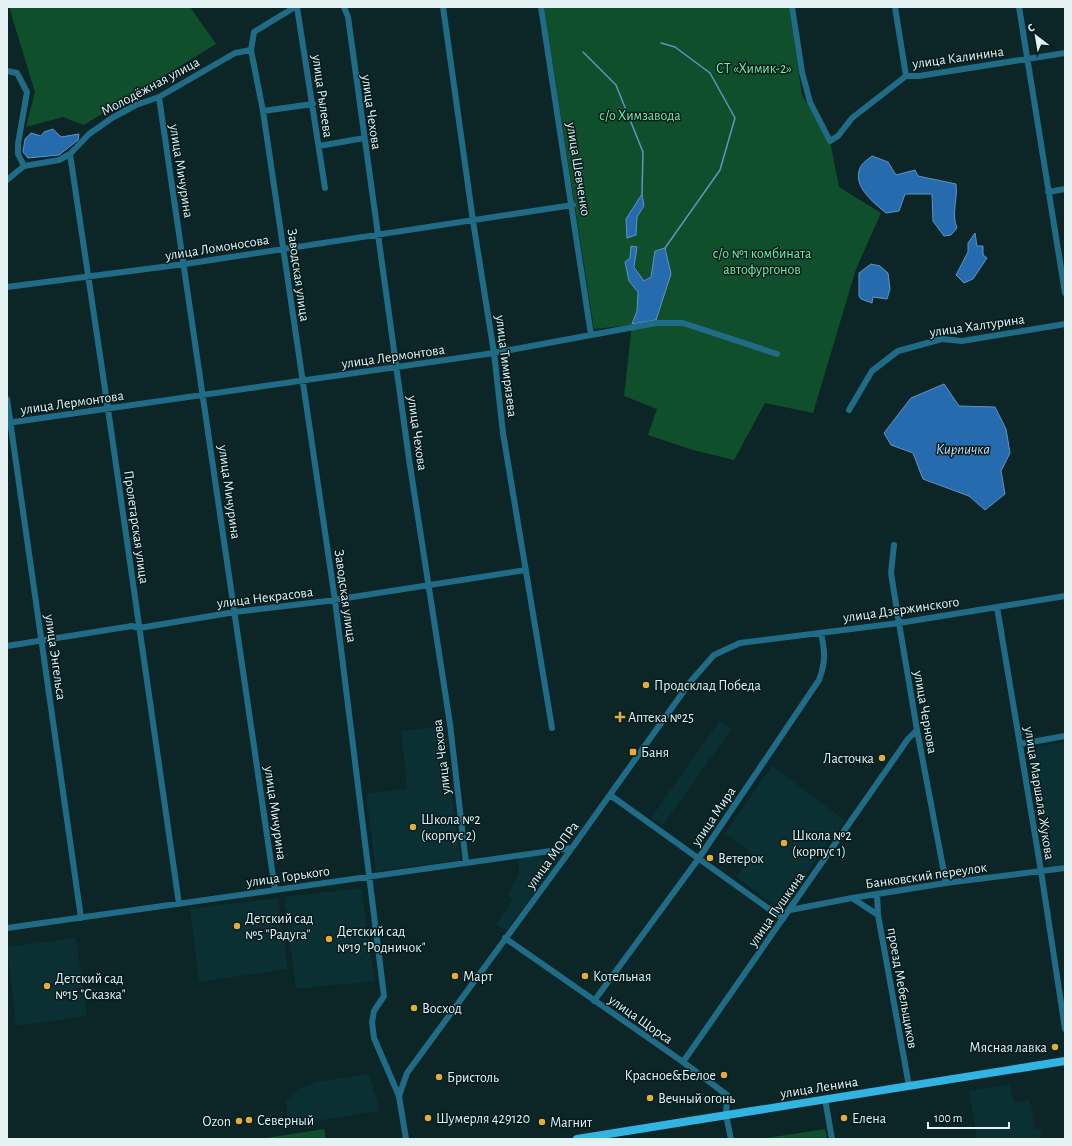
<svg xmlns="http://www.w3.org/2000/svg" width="1072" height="1146" font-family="'Alegreya Sans',sans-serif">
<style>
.built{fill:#0a3033}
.green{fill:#104f2b;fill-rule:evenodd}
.water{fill:#266bae;stroke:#5f94c3}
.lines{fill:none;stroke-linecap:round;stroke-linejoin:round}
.stream{stroke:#5f94c3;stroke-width:1.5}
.minor{stroke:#206c87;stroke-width:6}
.major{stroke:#31b4e1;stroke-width:8}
.poi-dot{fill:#e7ac36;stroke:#031c1e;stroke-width:1.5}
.labels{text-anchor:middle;stroke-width:3;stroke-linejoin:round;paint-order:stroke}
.street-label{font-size:14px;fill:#e4f2f3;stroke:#031c1e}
.park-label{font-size:14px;fill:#75eea0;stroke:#031c1e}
.poi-label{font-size:14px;fill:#e4f2f3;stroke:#031c1e;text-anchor:start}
.water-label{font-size:15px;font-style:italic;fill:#cdddf0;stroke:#031c1e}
</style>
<rect width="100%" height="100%" fill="#0c2527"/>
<path class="built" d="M720,720L732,729L662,826L651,818Z
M443,726L460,860L376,871L366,794L407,788L401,731Z
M1065,742V864L1048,867L1030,748Z
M772,766L845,820L780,909L736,877L753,854L725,833Z
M538,856L554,867L506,931L496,924L513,900L508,895L519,873V858Z
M361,888L375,981L296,989L284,897Z
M278,898L288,969L199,982L190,909Z
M76,938L87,1016L16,1026L7,947Z
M369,1074L380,1111L322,1120L293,1124V1122H288L286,1102L300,1089L316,1082Z
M1010,1084L1014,1103L1030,1100L1035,1130L1040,1129L1042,1139H977L969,1091Z"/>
<path class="green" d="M9,7H190L216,44L84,125L63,117L26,127L35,92Z
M544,7H789L802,95L830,141L839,187L881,213L856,269L813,413L765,403L734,460L693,450L648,435L657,409L624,396L632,325L594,329ZM665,248L637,311L638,292L629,281L625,262L630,258L644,281L651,277L655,251Z
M324,1129L326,1139H260Z
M825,1129L827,1139H760Z"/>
<path class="water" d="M53,129L61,137L79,134L78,140L59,155L28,158L23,152L25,139L31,133L41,136L44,132Z
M872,156L888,162L896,175L915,170L918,176L956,184C958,200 951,213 957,228L951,235L944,236L933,221L932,194H905L899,211L886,213C874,203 852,186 860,168C862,163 868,159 872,156Z
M642,194L644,206L637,217L636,235L627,238L626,219Z
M975,233L977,246H983V255L987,258L973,279L964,283L956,275L968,252V243Z
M631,246L637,247L634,267L644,281L651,277L655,251L665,248L671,274L656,320L632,324L637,311L638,292L629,281L625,262L630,258Z
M871,264L880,266L888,273L890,289L887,299L873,297L872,303L861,299L859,296V273Z
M944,384L959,406L995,407L1006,429L1010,453L1001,471L1005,494L985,510L969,496L923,479L913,453L891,445L884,433L911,398Z"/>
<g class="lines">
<path class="stream" d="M661,43L675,47L710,73L735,118L720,170L665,248
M583,52L616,85L643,152L642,194"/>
<path class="minor" d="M297,7L325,188
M344,7L348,17L409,459L450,724L466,863
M443,7L473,221L494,353L503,433L552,728
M541,7L591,335
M792,7L802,72L810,102L830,141L838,136L852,118L906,76H919L1065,53
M895,7L906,76
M1019,7L1065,293
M251,50L263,111L335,600L384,996L374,1011L372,1022L374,1038L399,1096L406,1139
M7,71L17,73L27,92L18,144V154L24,166
M159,97L275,890
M263,111L313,104
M319,146L364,138
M70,154L108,409L179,904
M7,180L24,166L59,160L70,154L89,134L112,118L136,105L159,97L235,53L251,50L254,32L295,7
M1048,192L1065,189
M7,287L185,264L573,205
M7,399L81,918
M849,410L872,371L898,351L942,339L962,341L1065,324
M7,423L494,353L656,323H683L777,354
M894,545L891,573L899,623L917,730L946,883
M997,607L1041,871L1065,1029
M7,646L132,626L139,628L235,612L327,601L526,570
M1020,744L1065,736
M610,795L783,919
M877,894L878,915L909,1086
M852,898L878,915
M790,910L852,898L946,883L1065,868
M7,928L572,848
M505,938L683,1062L727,1095L726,1115L731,1139
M594,1001L699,858L819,680C826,661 825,652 821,633
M683,1062L908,739L917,730
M399,1096L407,1073L572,848L691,681L714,655L740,643L899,623L1065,596
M825,1099L832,1139"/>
<path class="major" d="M577,1139L1065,1061"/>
</g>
<g class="poi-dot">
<circle cx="646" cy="685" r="4"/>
<path d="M618 711h4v4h4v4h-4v4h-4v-4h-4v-4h4z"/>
<rect x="629" y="748" width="8" height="8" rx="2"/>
<circle cx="882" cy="758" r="4"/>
<circle cx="413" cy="827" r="4"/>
<circle cx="784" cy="843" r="4"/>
<circle cx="710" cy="858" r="4"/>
<circle cx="237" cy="926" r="4"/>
<circle cx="329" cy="939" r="4"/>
<circle cx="455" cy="976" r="4"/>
<circle cx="585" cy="976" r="4"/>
<circle cx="47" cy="986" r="4"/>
<circle cx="414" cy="1008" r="4"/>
<circle cx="1055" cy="1047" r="4"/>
<circle cx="724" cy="1075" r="4"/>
<circle cx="439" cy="1077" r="4"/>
<circle cx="650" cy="1098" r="4"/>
<circle cx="428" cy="1118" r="4"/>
<circle cx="844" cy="1118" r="4"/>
<circle cx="249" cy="1120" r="4"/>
<circle cx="239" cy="1121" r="4"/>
<circle cx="542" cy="1122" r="4"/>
</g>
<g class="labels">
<g class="street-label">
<text transform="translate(958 57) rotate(-8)" y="5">улица Калинина</text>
<text transform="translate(150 86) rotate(-28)" y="5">Молодёжная улица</text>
<text transform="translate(323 96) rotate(82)" y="5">улица Рылеева</text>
<text transform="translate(372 112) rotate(82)" y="5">улица Чехова</text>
<text transform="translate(579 169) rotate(81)" y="5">улица Шевченко</text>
<text transform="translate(182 171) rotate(81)" y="5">улица Мичурина</text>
<text transform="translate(217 247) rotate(-9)" y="5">улица Ломоносова</text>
<text transform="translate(299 275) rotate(82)" y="5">Заводская улица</text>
<text transform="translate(977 325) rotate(-8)" y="5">улица Халтурина</text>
<text transform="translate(393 356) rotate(-8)" y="5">улица Лермонтова</text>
<text transform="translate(507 366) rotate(83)" y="5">улица Тимирязева</text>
<text transform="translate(72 402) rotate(-8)" y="5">улица Лермонтова</text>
<text transform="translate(418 433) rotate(82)" y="5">улица Чехова</text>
<text transform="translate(230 492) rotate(82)" y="5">улица Мичурина</text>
<text transform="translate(137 527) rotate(82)" y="5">Пролетарская улица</text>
<text transform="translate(346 596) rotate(82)" y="5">Заводская улица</text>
<text transform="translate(265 597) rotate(-7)" y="5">улица Некрасова</text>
<text transform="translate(901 609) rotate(-8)" y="5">улица Дзержинского</text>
<text transform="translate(56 657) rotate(82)" y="5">улица Энгельса</text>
<text transform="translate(926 712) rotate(80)" y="5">улица Чернова</text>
<text transform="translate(441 757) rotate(-97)" y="5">улица Чехова</text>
<text transform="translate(1040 793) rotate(81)" y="5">улица Маршала Жукова</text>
<text transform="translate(276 813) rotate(82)" y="5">улица Мичурина</text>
<text transform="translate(713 816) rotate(-56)" y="5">улица Мира</text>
<text transform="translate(552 855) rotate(-54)" y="5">улица МОПРа</text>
<text transform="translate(926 875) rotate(-8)" y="5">Банковский переулок</text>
<text transform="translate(288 876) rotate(-8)" y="5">улица Горького</text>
<text transform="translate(776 909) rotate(-55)" y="5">улица Пушкина</text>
<text transform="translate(903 988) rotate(80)" y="5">проезд Мебельщиков</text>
<text transform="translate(641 1019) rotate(35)" y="5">улица Щорса</text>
<text transform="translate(819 1087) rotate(-9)" y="5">улица Ленина</text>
</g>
<g class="park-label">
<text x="754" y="73">СТ «Химик-2»</text>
<text x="640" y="120">с/о Химзавода</text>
<text x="762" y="258">с/о №1 комбината<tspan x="762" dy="16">автофургонов</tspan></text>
</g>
<g class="poi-label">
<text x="654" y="690">Продсклад Победа</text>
<text x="628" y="722">Аптека №25</text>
<text x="641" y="757">Баня</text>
<text x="874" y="763" text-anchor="end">Ласточка</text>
<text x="421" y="824">Школа №2<tspan x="421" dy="16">(корпус 2)</tspan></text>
<text x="792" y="840">Школа №2<tspan x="792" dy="16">(корпус 1)</tspan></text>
<text x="718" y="863">Ветерок</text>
<text x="245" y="923">Детский сад<tspan x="245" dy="16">№5 "Радуга"</tspan></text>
<text x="337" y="936">Детский сад<tspan x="337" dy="16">№19 "Родничок"</tspan></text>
<text x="463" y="981">Март</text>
<text x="593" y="981">Котельная</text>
<text x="55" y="983">Детский сад<tspan x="55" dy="16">№15 "Сказка"</tspan></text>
<text x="422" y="1013">Восход</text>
<text x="1047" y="1052" text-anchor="end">Мясная лавка</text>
<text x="716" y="1080" text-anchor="end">Красное&amp;Белое</text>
<text x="447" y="1082">Бристоль</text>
<text x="658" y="1103">Вечный огонь</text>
<text x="436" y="1123">Шумерля 429120</text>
<text x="852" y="1123">Елена</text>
<text x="257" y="1125">Северный</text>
<text x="231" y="1126" text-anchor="end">Ozon</text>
<text x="550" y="1127">Магнит</text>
</g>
<g class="water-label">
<text x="963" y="454">Кирпичка</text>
</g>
</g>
<rect width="1072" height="1146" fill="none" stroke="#e4f2f3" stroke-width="16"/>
<g transform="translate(1036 36) rotate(329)" stroke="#031c1e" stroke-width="3" paint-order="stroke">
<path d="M0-3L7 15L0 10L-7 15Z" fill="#e4f2f3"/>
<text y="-6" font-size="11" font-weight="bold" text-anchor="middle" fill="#e4f2f3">С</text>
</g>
<path d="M928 1122v6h81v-6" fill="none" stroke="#e4f2f3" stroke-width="2"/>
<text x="934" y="1122" font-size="12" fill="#e4f2f3" stroke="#031c1e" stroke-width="3" paint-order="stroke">100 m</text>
</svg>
